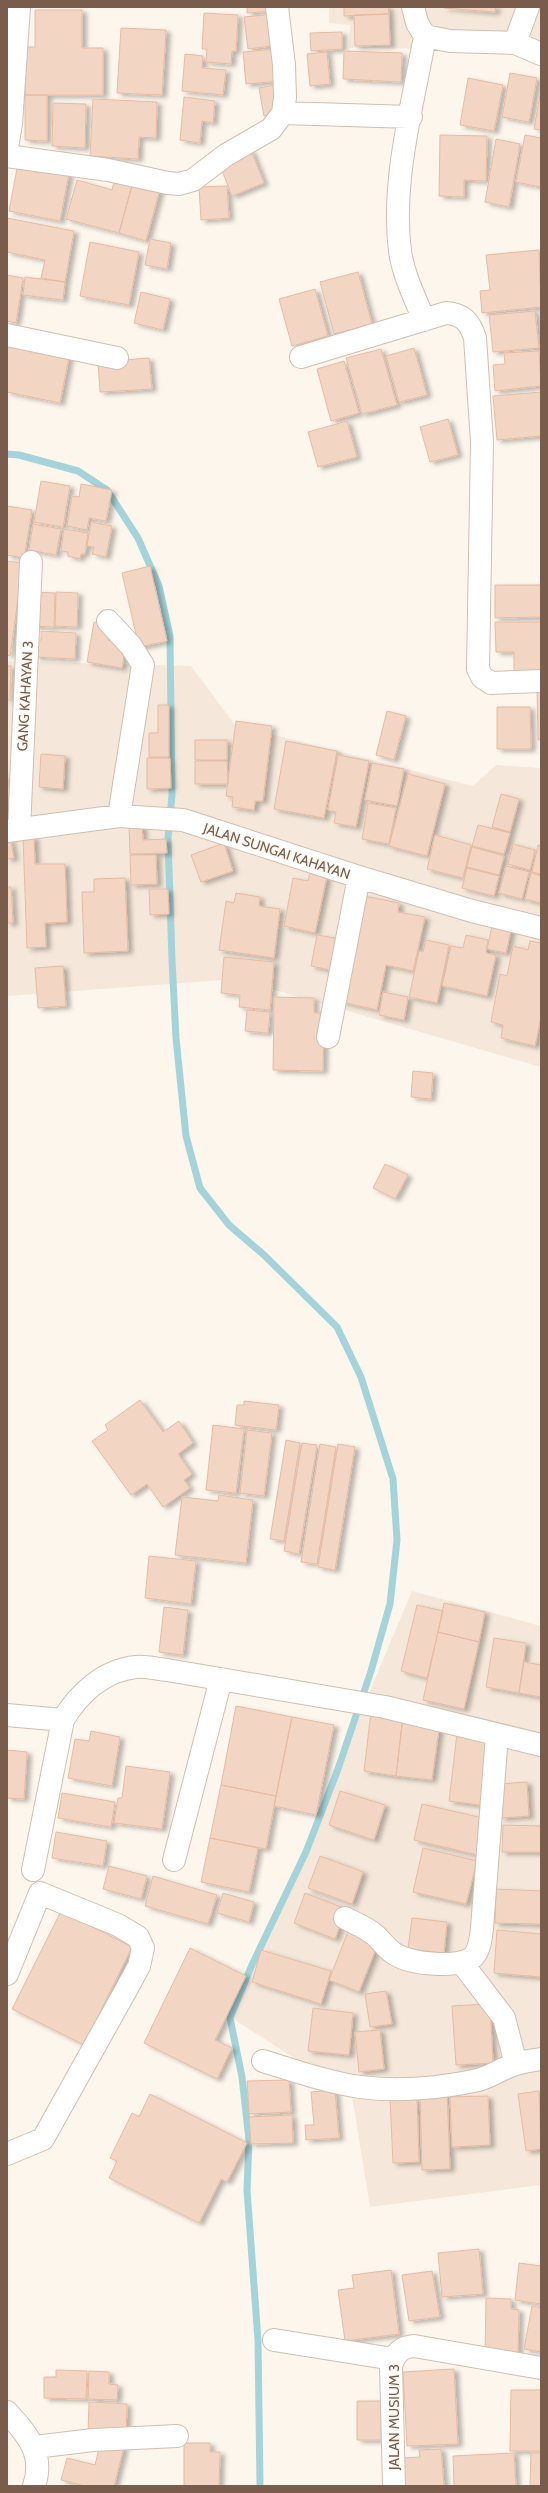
<svg xmlns="http://www.w3.org/2000/svg" width="548" height="2493" font-family="Cabin,sans-serif">
<style>
.residential{fill:#f5e8da}
.lines{fill:none;stroke-linecap:round;stroke-linejoin:round}
.stream{stroke:#a5d3da;stroke-width:7}
.building{fill:#f3d5c3;stroke:#e6bba3;filter:url(#shadow)}
.minor-casing{stroke:#d1beb0;stroke-width:24}
.minor{stroke:#fff;stroke-width:22}
.labels{text-anchor:middle;stroke-width:3;stroke-linejoin:round;paint-order:stroke}
.street-label{font-size:14px;fill:#7a5c4d;stroke:#fffaf3}
</style>
<defs>
<filter id="shadow"><feDropShadow dx="4.5" dy="2.5" stdDeviation="2" flood-color="#0004"/></filter>
</defs>
<rect width="100%" height="100%" fill="#fdf6ec"/>
<path class="residential" d="M329,7H541V50L349,48L350,25L329,23Z
M7,661L191,666L235,725L473,786L496,765L541,768V1067L237,979L7,996Z
M412,1591L541,1626V2185L370,2207L350,2084L311,2069L232,2018Z"/>
<g class="lines">
<path class="stream" d="M7,454L19,455L78,471L107,490L138,538L159,586L170,636L172,795L168,838L172,960L176,1038L186,1136L200,1188L229,1225L264,1255L337,1327L361,1377L393,1479L397,1540L390,1604L371,1671L338,1769L306,1852L251,1967L230,2018L242,2077L249,2140L247,2190L258,2340L260,2486"/>
</g>
<path class="building" d="M247,7H273V11L247,13Z
M344,7H388L389,14L344,16Z
M444,7H496L495,12L444,8Z
M35,10H82V48H103V95H25V47H35Z
M204,13L238,15L236,51H232L231,64L206,62L207,49H202Z
M274,14L279,45L248,49L244,17Z
M389,14L390,45L355,46L354,15Z
M121,28L166,30L162,95L117,93Z
M342,32V49L311,51L310,33Z
M277,49L280,81L246,84L243,52Z
M344,51L402,53L401,82L343,79Z
M327,52L330,84L310,86L307,54Z
M185,54L203,56L202,68L226,70L223,95L182,91Z
M510,73L537,78L529,122L502,117Z
M468,78L503,85L494,131L460,125Z
M275,85L280,114L264,116L259,88Z
M541,90V130L534,129Z
M25,95H47V141L25,140Z
M184,97L215,101L213,123L202,121L200,143L180,140Z
M93,99L157,102L156,138L139,137L138,159L90,156Z
M53,103L86,104L85,148L52,146Z
M440,135L487,136L486,181L464,180V197L439,196Z
M525,135L541,138V187L516,182Z
M496,139L520,144L509,207L485,202Z
M251,150L264,183L232,196L219,163Z
M18,163L69,173L60,221L9,211Z
M115,177L133,182L119,233L66,219L77,180L112,190Z
M133,182L160,189L146,241L119,233Z
M227,186L229,218L201,220L199,187Z
M7,218L74,231L65,282L41,278L45,260L7,252Z
M150,239L171,243L167,269L145,265Z
M90,242L139,252L129,305L80,296Z
M539,250L541,307L482,313L480,291L490,290L486,255Z
M358,272L372,324L334,334L320,282Z
M7,275L23,278L16,323L7,321Z
M25,277L65,282L63,300L23,295Z
M315,289L328,336L292,346L279,299Z
M141,292L170,299L163,330L134,323Z
M535,311L539,348L493,352L489,315Z
M7,339L70,352L60,403L7,392Z
M414,348L427,395L399,402L386,356Z
M381,349L397,405L362,414L346,358Z
M539,351L541,386L495,391L493,365L505,364L504,353Z
M149,358L152,389L100,392L98,362Z
M344,361L359,413L331,421L317,369Z
M541,392V436L497,440L493,396Z
M448,419L458,455L430,462L420,427Z
M347,421L357,457L318,467L308,432Z
M41,481L70,486L63,527L34,522Z
M81,484L112,490L106,521L89,518L87,530L67,526L72,496L79,497Z
M7,506L32,510L24,558L7,555Z
M91,522L112,526L106,557L92,554L94,547L87,546Z
M33,524L61,529L56,555L29,550Z
M64,529L88,533L85,554H81L80,559L68,556V552L61,551Z
M7,561L23,563L10,656L7,655Z
M150,566L167,641L139,647L122,573Z
M495,585H541V617L495,618Z
M34,592L55,593L54,627L33,626Z
M56,592L78,593L77,627L55,626Z
M94,622L111,626L108,640L126,643L122,668L87,662Z
M495,622H541V677H514V652H496Z
M41,631L76,633L75,659L35,657L36,640H41Z
M7,666H11L10,700H7Z
M537,689H541V739L538,740Z
M158,705H169V757H149V733H158Z
M497,707H530L531,749H497Z
M387,711L406,716L394,760L376,755Z
M236,721L272,726L263,801H255L254,810L232,807L233,797L226,796Z
M195,740H227V760H195Z
M286,741L337,751L324,818L274,809Z
M41,754L65,756L63,789L39,787Z
M338,755L369,761L356,827L334,823L336,812L328,810Z
M147,758H170L171,788L147,789Z
M195,761H227L228,784H195Z
M372,763L404,769L397,806L365,800Z
M7,772L11,799L7,800Z
M408,774L445,784L427,856L389,846Z
M501,794L519,799L510,832L492,827Z
M368,803L396,808L389,844L362,839Z
M142,825L143,840L166,839L167,853L130,854L129,826Z
M478,825L510,833L504,854L472,846Z
M435,835L471,845L463,878L427,869Z
M23,837H34L35,864H65L67,922L45,923L46,947L27,948Z
M10,838L14,858L7,859V839Z
M224,843L233,871L201,882L191,855Z
M513,844L535,850L530,870L508,864Z
M538,845L541,846V874L532,872Z
M472,847L504,856L499,875L467,867Z
M130,855H156L157,884L131,885Z
M506,866L529,872L522,899L499,893Z
M467,868L499,876L494,896L462,888Z
M310,872L327,876L315,933L284,926L293,878L308,881Z
M531,873L541,876V903L525,899Z
M125,878L128,951L84,953L82,892H94V879Z
M7,887H11L13,923H7Z
M149,889H168L169,914L150,915Z
M236,893L260,897L259,906L280,909L274,958L219,950L226,901L234,903Z
M364,896L399,903L398,912L425,917L413,971L386,965L377,1010L342,1002Z
M493,921L512,925L506,953L487,949Z
M317,935L341,939L335,971L311,966Z
M466,935L488,940L486,953L496,955L487,996L442,986L451,946L463,948Z
M426,940L449,945L437,1003L409,997L419,951L423,952Z
M530,941L541,943V1017L535,1046L501,1038L503,1025L491,1022L500,974L507,976L513,946L528,950Z
M224,957L274,962L270,1010L239,1007L240,995L221,993Z
M63,966L66,1006L38,1008L35,968Z
M383,992L408,997L404,1020L379,1015Z
M274,997L314,998V1013H324L323,1071L273,1070Z
M247,1010L270,1012L268,1033L245,1031Z
M413,1071L433,1073L431,1099L411,1097Z
M385,1164L408,1175L395,1199L373,1188Z
M140,1400L163,1432L179,1421L193,1443L178,1454L192,1474L184,1480L190,1488L163,1507L147,1484L131,1495L92,1441L108,1430L105,1425Z
M244,1401L279,1405L276,1430L235,1425L237,1405H244Z
M213,1425L244,1429L236,1493L206,1490Z
M247,1430L272,1433L264,1496L240,1493Z
M286,1440L300,1443L284,1541L270,1539Z
M302,1443L317,1445L299,1554L284,1551Z
M320,1444L336,1447L317,1564L301,1562Z
M338,1444L355,1447L335,1570L318,1567Z
M219,1495L253,1500L246,1563L175,1555L182,1497L218,1501Z
M149,1556L196,1561L191,1604L145,1598Z
M444,1603L485,1612L479,1642L438,1632Z
M417,1605L443,1611L427,1678L401,1671Z
M164,1607L188,1610L183,1655L159,1652Z
M438,1632L479,1642L464,1709L423,1700Z
M494,1638L526,1643L519,1693L486,1687Z
M524,1662L541,1665V1697L519,1693Z
M236,1706L292,1717L276,1796L221,1785Z
M371,1712L403,1716L396,1776L364,1771Z
M403,1716L440,1721L432,1780L396,1776Z
M292,1717L334,1725L316,1815L274,1806Z
M91,1731L120,1737L112,1786L68,1778L75,1739L89,1741Z
M457,1734L496,1739L488,1806L449,1801Z
M7,1750L27,1752L24,1799L7,1798Z
M126,1766L170,1772L162,1829L114,1823L118,1798H122Z
M527,1782L529,1816L501,1818L499,1784Z
M221,1785L276,1796L266,1849L210,1838Z
M340,1791L385,1805L374,1840L329,1825Z
M62,1793L115,1802L111,1827L58,1818Z
M422,1804L487,1819L478,1855L414,1840Z
M503,1825L541,1826V1852H502Z
M56,1832L107,1841L103,1866L52,1858Z
M210,1838L258,1848L249,1892L201,1882Z
M423,1848L477,1861L466,1904L413,1892Z
M320,1856L363,1872L352,1904L308,1888Z
M109,1866L147,1876L141,1899L103,1889Z
M153,1876L217,1895L208,1924L145,1906Z
M496,1889L541,1891V1924L495,1923Z
M223,1893L254,1902L249,1922L217,1913Z
M305,1893L346,1909L335,1939L294,1923Z
M61,1911L132,1947L84,2045L12,2009Z
M412,1918L447,1922L444,1953L408,1949Z
M349,1929L379,1941L359,1992L329,1980Z
M497,1930L541,1934V1977L494,1973Z
M190,1948L246,1976L215,2040L232,2048L217,2079L144,2043Z
M261,1950L331,1971L321,2004L252,1982Z
M386,1991L392,2024L370,2027L365,1994Z
M490,2004L493,2063L456,2065L452,2006Z
M313,2008L353,2013L349,2055L308,2051Z
M380,2030L384,2069L359,2072L355,2032Z
M289,2080L291,2112L249,2114L247,2081Z
M335,2090L339,2138L306,2140L305,2125H314L311,2092Z
M447,2091L450,2169L422,2170L420,2092Z
M539,2091L541,2149L526,2151L518,2094Z
M150,2094L247,2143L227,2182L221,2179L199,2223L109,2178L117,2161L110,2158L132,2113L139,2117Z
M488,2096L490,2145L452,2147L450,2097Z
M417,2098L419,2162L393,2163L390,2099Z
M292,2115L293,2143L251,2144L249,2117Z
M479,2249L483,2294L442,2297L438,2253Z
M519,2263L541,2266V2304L515,2300Z
M391,2270L399,2334L345,2341L338,2290L354,2288L352,2275Z
M432,2271L440,2317L409,2321L402,2275Z
M486,2298L511,2299V2309L519,2310L518,2356H485Z
M532,2306L541,2308V2352L524,2349Z
M454,2369L458,2444L407,2446L403,2372Z
M56,2370L87,2371L86,2399L44,2398V2377H56Z
M89,2371L109,2372V2384L118,2385L117,2400L88,2399Z
M511,2390H541V2451H510Z
M357,2401H382V2440H357Z
M89,2402L127,2404L126,2436L88,2434Z
M101,2441L124,2447L114,2486H85L61,2480L67,2458L95,2465Z
M184,2443H210V2452H220L219,2486H184Z
M441,2449L444,2486H404L402,2458L420,2457L419,2450Z
M514,2453L516,2486H454L453,2456Z
M531,2453H541V2486H530Z"/>
<g class="lines">
<defs>
<path id="minor" d="M413,7L417,23L425,36L450,41L515,43L541,54
M515,43L528,7
M283,113L411,117
M7,147L11,124L19,7
M7,156L108,170L168,183L179,184L193,180L226,155L271,129L283,113L285,97L284,65L277,7
M424,320C415,298 403,274 400,251C391,181 413,104 425,36
M7,335L117,358
M301,357L446,313C463,314 470,322 475,338L482,442L478,669L482,677L491,683L541,681
M108,621L131,646L143,665L119,816
M19,829L31,562
M7,831L119,816L183,820L359,877L472,911L541,928
M328,1037L359,877
M7,1715L63,1720C78,1694 104,1670 136,1667C146,1666 157,1669 167,1670L385,1707L541,1745
M174,1860L221,1679
M33,1870L63,1720
M345,1918C355,1923 367,1928 375,1935C382,1941 387,1950 395,1954C410,1964 459,1969 473,1957C480,1950 481,1937 482,1928L497,1735
M462,1963L504,2018L516,2064
M7,1974L40,1893L118,1925L138,1937L143,1948L139,1966L126,1990L43,2139L7,2154
M263,2061C295,2071 327,2082 360,2087C398,2092 442,2088 478,2080C490,2077 498,2071 508,2067C518,2062 530,2061 541,2059
M274,2340L393,2359
M7,2412C27,2434 45,2454 34,2486
M35,2447L93,2440L177,2436
M394,2486L391,2366C395,2353 401,2347 414,2346L541,2368"/>
</defs>
<use href="#minor" class="minor-casing"/>
<use href="#minor" class="minor"/>
</g>
<g class="labels">
<g class="street-label">
<text transform="translate(25 696) rotate(-87)" y="5">GANG KAHAYAN 3</text>
<text transform="translate(277 851) rotate(18)" y="5">JALAN SUNGAI KAHAYAN</text>
<text transform="translate(394 2417) rotate(-90)" y="5">JALAN MUSIUM 3</text>
</g>
</g>
<rect width="548" height="2493" fill="none" stroke="#7a5c4d" stroke-width="16"/>
</svg>
